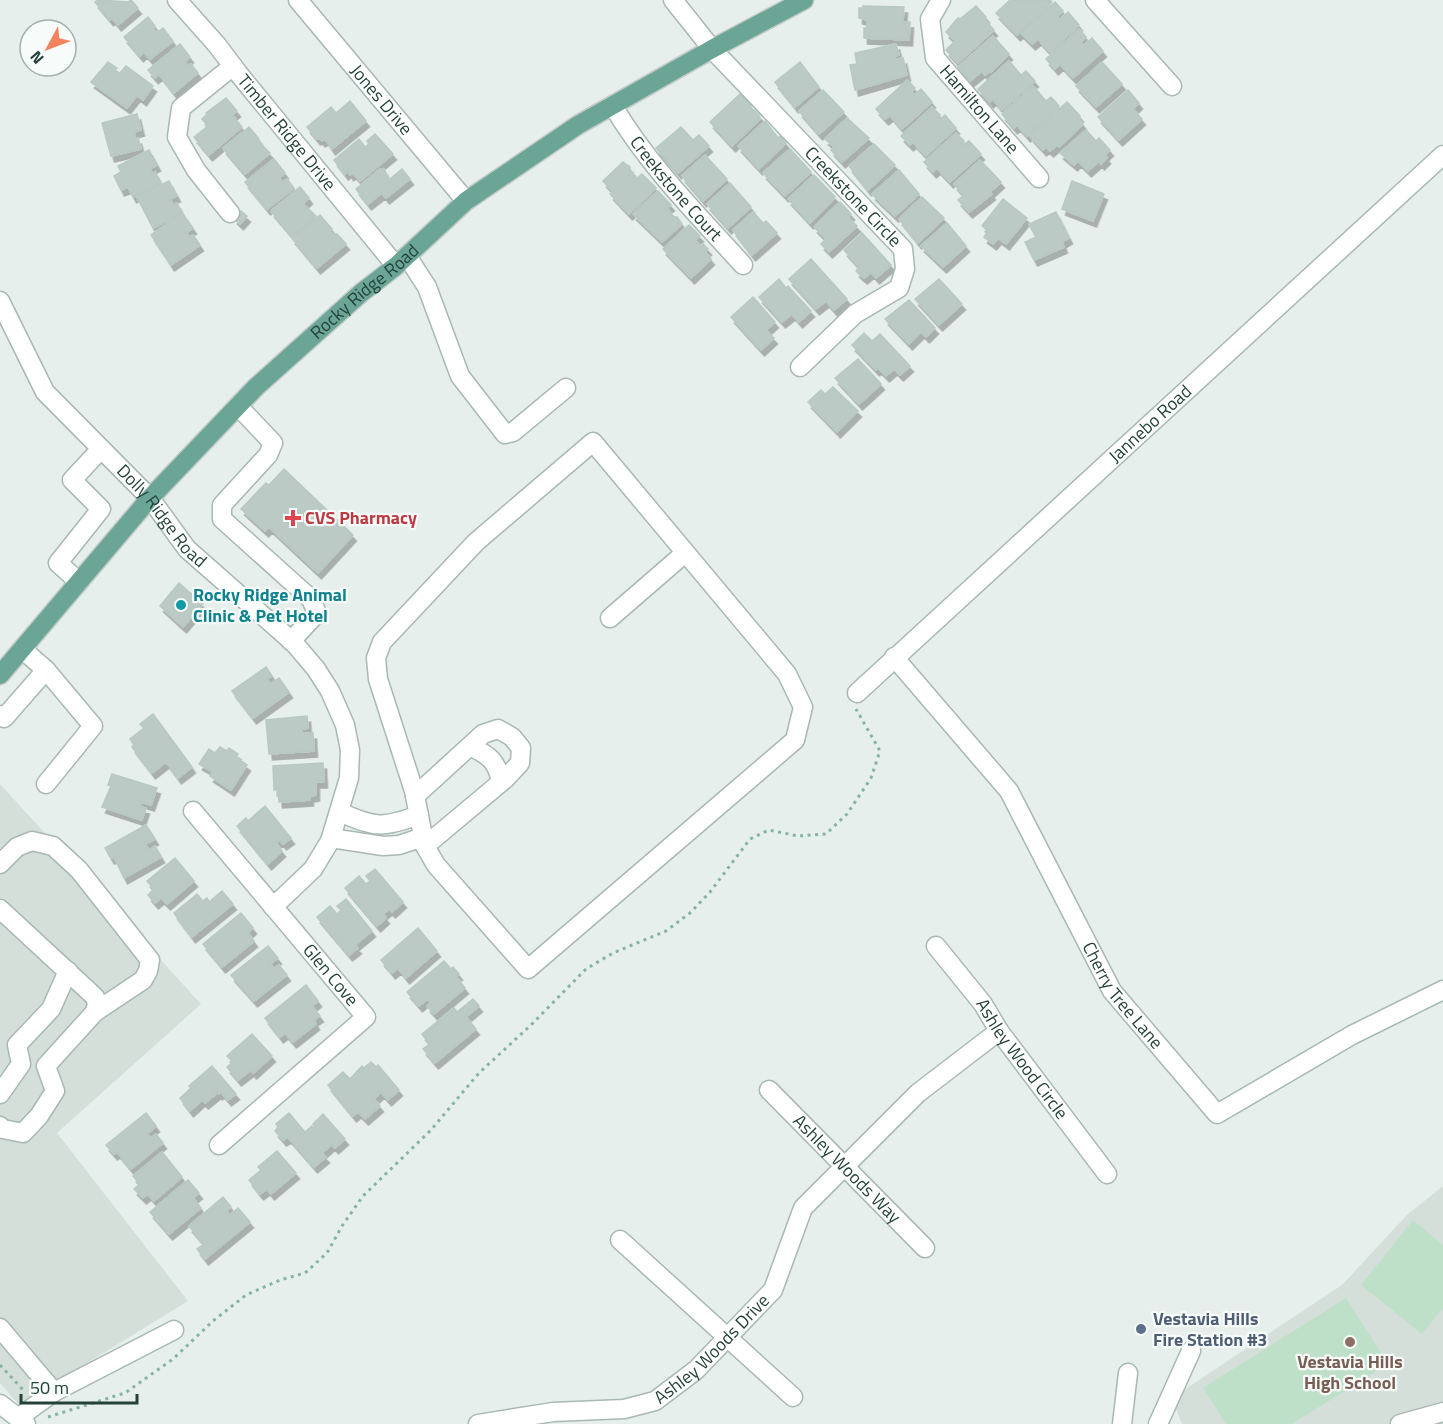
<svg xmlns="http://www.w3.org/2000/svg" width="1443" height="1424" font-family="'Titillium Web',sans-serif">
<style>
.built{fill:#d4dfda}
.green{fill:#bfe0c8}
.building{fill:#bbcac4;stroke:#b8c9c2;stroke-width:1.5;filter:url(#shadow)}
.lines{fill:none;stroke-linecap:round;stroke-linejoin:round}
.minor-casing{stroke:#a8b8b2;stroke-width:21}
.major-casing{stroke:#c2cac8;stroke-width:21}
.path{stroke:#86b3a5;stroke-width:3;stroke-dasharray:3 4.5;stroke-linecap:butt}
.minor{stroke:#fff;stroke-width:18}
.major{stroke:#6aa596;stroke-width:18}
.health-dot{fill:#e0444e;stroke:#f7fbf9;stroke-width:2}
.culture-dot{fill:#0f9aa8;stroke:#f7fbf9;stroke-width:2}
.service-dot{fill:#5c6f8a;stroke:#f7fbf9;stroke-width:2}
.education-dot{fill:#8d6e63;stroke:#f7fbf9;stroke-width:2}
.labels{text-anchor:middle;stroke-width:4.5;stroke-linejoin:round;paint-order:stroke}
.street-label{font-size:18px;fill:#24423a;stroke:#f7fbf9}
.health-label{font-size:18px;font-weight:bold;fill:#be3a42;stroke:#f7fbf9;text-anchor:start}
.culture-label{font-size:18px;font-weight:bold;fill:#0d838f;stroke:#f7fbf9;text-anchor:start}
.service-label{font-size:18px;font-weight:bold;fill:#4e5e75;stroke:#f7fbf9;text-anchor:start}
.education-label{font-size:18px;font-weight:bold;fill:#785e54;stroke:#f7fbf9}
</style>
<defs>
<filter id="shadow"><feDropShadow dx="3.5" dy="6" stdDeviation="0" flood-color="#0004"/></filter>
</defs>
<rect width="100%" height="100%" fill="#e6efeb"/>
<path class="built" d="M0,784L201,1004L57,1133L188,1301L19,1405L0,1383Z
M1443,1186V1424H1182L1172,1398L1342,1285L1407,1215Z"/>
<path class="green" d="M1413,1220L1443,1245V1308L1422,1334L1361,1285Z
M1346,1298L1388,1364L1292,1424H1226L1203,1388Z"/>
<path class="building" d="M98,0L128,2L131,0L138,8L118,25L112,18L110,20L95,2Z
M1010,0H1050L1052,2L1017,35L996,13Z
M1055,2L1063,11L1057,17L1059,20L1068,12L1079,25L1050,52L1038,39L1032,44L1021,33Z
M863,6L904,7L903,22H910L909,40L864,38V28H867V20L859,18V8H863Z
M976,6L986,17L984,19L994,30L958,63L946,50L955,41L946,32L958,18L960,19Z
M148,17L155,26L153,28L156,33L163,28L173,41L150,59L144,52L140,56L124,37Z
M1079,29L1086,37L1081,42L1083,46L1092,38L1103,51L1073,78L1060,64L1055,69L1046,59Z
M993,36L1009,54L991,72L990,71L985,75L982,71L970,81L958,67Z
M180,44L190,57L185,62L188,66L191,64L198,73L174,93L159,74L155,78L148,70Z
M896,44L899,55L894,56L895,60L903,58L907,75L855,90L850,65L857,64L855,53Z
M1009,61L1021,75L1026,71L1035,81L1002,110L993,99L990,102L978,89Z
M108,62L117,68L114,71L119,74L126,66L153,86L143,100L137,95L127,108L91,82Z
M800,62L819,87L795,107L775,82Z
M1102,62L1122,84L1096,107L1076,86Z
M907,80L915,88L911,92L914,95L921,89L932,102L902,129L890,115L885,119L876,109Z
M1033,86L1046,101L1051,97L1059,106L1027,136L1017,125L1014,128L1002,114Z
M823,90L844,112L819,134L799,111Z
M1128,90L1139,103L1133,109L1142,119L1119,140L1098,117Z
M740,94L751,106L749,108L752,112L754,110L760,116L758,118L760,119L732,146L710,122Z
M226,98L237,111L232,115L242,127L209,155L194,137L208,126L202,119L207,114L206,113Z
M350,101L366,121L332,149L325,139L322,141L319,138L317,139L307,127L331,107L336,113Z
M1067,102L1080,116L1078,118L1083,124L1059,147L1057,145L1050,151L1046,147L1043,150L1030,136Z
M932,107L940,115L937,117L939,120L945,115L956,128L926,156L913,142L910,145L901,136Z
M137,114L141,130L134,132L135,138H138L141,149L111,156L102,123Z
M847,118L869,138L842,162L831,150L834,147L825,139Z
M765,121L778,138L780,136L786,143L759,169L738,146Z
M249,127L259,139L257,140L270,153L245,174L223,148Z
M681,127L693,140L699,135L709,146L678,173L656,148Z
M1086,130L1096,141L1099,138L1110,150L1105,155L1107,158L1101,164L1099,161L1088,171L1078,161L1074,165L1060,153Z
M956,133L964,141L960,144L962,146L969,141L981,154L950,182L937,168L933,172L924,162Z
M375,134L393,154L360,181L353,173L350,175L348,171L345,174L334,160L359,139L365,147L369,144L367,141Z
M874,144L895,165L868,190L849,166Z
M790,149L811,172L785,196L763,173Z
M149,150L157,165L150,169L153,174L155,172L161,183L133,197L128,187L121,190L114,176L121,172L118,166Z
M705,155L727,179L703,201L682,176Z
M274,159L285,173L279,178L283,182L287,179L294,188L267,209L245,182Z
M980,160L1001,182L990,192L992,194L969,212L958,200L964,195L954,184Z
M623,162L630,167V170L637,178L642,174L656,188L629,214L610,194L613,192L603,181Z
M380,169H384L389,180L402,169L410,179L386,198L382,193L368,204L356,189Z
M899,170L919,194L895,216L872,194Z
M814,175L835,197L834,199L810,223L788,199Z
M169,181L177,196L170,199L173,205L177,203L182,213L153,228L137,197Z
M1072,181L1104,194L1093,221L1062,209Z
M730,183L751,207L728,228L707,204Z
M300,187L309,198L303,204L316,216L292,236L271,211Z
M658,191L671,205L667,208L674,217H677L682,224L662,242L633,214Z
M922,197L944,218L918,243L899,219Z
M1003,199L1027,218L1006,244L998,238L993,244L984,237L988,231L982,226Z
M840,202L851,214L848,217L857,226L829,252L821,244L826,239L814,227Z
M241,211L247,216L240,224L234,218Z
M753,212L763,223L766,221L777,233L752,255L733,230Z
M1056,212L1069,238L1062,242L1064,247L1034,260L1025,242L1036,237L1029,224Z
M182,213L193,228L186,233L189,237L193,235L200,245L171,265L151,235Z
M320,215L332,229L330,230L332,234H337L346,244L317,268L292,238Z
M947,223L966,246L943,267L921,246Z
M689,225L700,236L695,240L701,247L703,244L708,249L705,252L711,259L691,278L663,249Z
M862,233L891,265L876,278L871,272L864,278L860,275L856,271L859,267L844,250Z
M811,259L847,299L834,310L826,301L816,309L789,279Z
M779,279L786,288L788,286L811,311L799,322L792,314L782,322L759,297Z
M939,279L962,304L939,325L915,299Z
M753,297L775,322L766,330L774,338L761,350L731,317Z
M909,300L935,328L926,337L921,332L909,344L885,319Z
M864,333L872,341L880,334L910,366L900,375L894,369L886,376L878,368L876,370L852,345Z
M858,359L881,384L859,404L835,378Z
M833,387L858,411L837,432L808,402L821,390L825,394Z
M284,469L353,535L318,573L269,527L265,531L241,509L266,483L269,485Z
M179,583L203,604L183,627L160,606Z
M266,667L272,676L267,679L270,684L279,678L289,692L253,718L232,691Z
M153,714L192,767L178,778L166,762L152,773L132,747L134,745L130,739L144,728L140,724Z
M307,716L308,728L302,729V733H313L314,751L269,754L266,720Z
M220,747L227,751L229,748L238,754L236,757L247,765L231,790L210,776L213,772L199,764L209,749L215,753Z
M323,763L324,782H316V795L310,796V800L279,802L278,789L274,790L273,766Z
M112,774L157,788L151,805L141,802L140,807L146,808L142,820L102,807L111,786L108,785Z
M265,806L291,838L283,844L280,840L276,843L282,851L268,864L237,826L246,818L248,821Z
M146,825L155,839L145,844L149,850L155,846L161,857L124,878L114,857L111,858L105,848Z
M175,858L194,881L167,904L161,898L155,903L148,895L154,889L147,881Z
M375,869L403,902L392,912L389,909L383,914L386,918L377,926L345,888L359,876L366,884L370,881L366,876Z
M222,891L233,904L192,937L174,913L197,894L203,901L207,898L209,902Z
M346,899L372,931L355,945L358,948L349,955L317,917L330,906L337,914L341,910L337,906Z
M241,913L253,928L248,933L254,941L222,967L203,944Z
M418,928L437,951L406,978L398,968L392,973L381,960Z
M268,946L278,958L270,964L274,969L279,965L287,975L254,1001L231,975Z
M444,961L451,969L453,967L459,974L456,977L465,988L434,1014L427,1006L431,1003L427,999L419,1006L407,992Z
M306,985L318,1001L312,1006L320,1016L314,1020L316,1024L293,1042L285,1033L280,1037L265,1018Z
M473,999L479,1006L466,1017L476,1029L435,1063L423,1049L430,1044L422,1034L454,1008L457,1012Z
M252,1034L272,1056L253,1073L251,1070L238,1080L227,1067L233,1062L227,1056Z
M371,1062L376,1067L378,1065L399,1090L388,1100L381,1092L374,1099L380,1106L365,1119L358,1112L353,1116L328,1085L343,1072L350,1079L362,1066L364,1068Z
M212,1066L236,1094L228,1100L221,1092L219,1094L215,1090L217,1093L205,1103L202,1100L190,1111L180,1098L191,1088L189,1086Z
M146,1113L156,1126L147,1134L151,1138L156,1134L163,1143L131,1169L117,1152L114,1154L106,1145Z
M289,1113L305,1132L312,1126L314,1128L315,1126L313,1124L323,1114L345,1139L335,1148L332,1144L322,1153L326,1157L314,1167L288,1137L283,1140L275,1131L278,1127L276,1124Z
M277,1151L296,1173L271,1194L267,1189L260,1194L249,1180L261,1170L258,1167Z
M162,1152L182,1177L154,1201L148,1194L143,1198L134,1189L140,1184L133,1176Z
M188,1180L199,1193L193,1198L201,1208L169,1234L150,1212Z
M223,1197L231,1207L226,1211L230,1215L238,1208L250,1222L205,1259L197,1249L204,1244L189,1226Z"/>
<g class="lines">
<defs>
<g id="minor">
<path id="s1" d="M177,0L217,45L238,73L396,266"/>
<path id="s2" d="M298,0L466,201"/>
<path id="s3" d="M673,0L712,49L903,249L905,269L899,288L855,314L800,367"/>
<path id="s4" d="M941,0L930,19L935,58L1039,178"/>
<path d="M1095,0L1172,86"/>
<path id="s5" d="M613,106C648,165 697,214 743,265"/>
<path d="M230,213L196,170L177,137L181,108L233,66"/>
<path d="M407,256L427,287L460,376L505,434L513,432L566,388"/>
<path id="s6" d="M0,301L45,392L150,498L187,549L294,643L316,669L330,691L345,725L350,750L349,778L330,841L313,869L273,907"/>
<path d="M238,406L273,443L268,455L222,505V519L311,599L317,613L291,641"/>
<path d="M593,442L787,674L803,707L795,740L528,969L436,865L425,846L414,791L378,679L376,658L382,642L476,542Z"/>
<path d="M79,582L58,563L101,509L72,480L101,449"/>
<path d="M610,618L685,553"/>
<path id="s7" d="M894,657L1009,791L1112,991L1217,1114L1352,1035L1443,990"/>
<path d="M46,670L93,726L46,784"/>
<path id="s8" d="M857,693L1443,155"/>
<path d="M0,715L4,718L46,670L22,649"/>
<path d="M471,747C489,755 497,761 501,782"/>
<path d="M415,796L483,734L498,729L512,737L521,748L520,763L505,779L425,846"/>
<path id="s9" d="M193,811L366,1017L219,1145"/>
<path d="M340,812C374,828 384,828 419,815"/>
<path d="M331,838L383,846L399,845L423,837"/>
<path d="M0,864L17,847L32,841L53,846L79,870L150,960L148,971L143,980L95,1012"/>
<path d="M0,909L95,997L97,1004L95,1012L46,1066L55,1091L39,1116L23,1133L3,1129L0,1126"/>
<path id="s10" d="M936,946L983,1004L999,1031L1107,1174"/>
<path id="s11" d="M769,1090L925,1248"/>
<path d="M0,1094L21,1064L17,1045L51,1009L68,971"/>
<path d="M620,1240L793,1397"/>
<path d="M0,1328L54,1392"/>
<path d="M0,1404L26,1424"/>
<path d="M18,1418L54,1392L174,1330"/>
<path id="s12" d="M478,1424L553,1412L624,1409L655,1401L696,1370L773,1290L803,1208L918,1093L999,1031"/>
<path d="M1122,1424L1128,1373"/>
<path d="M1158,1424L1191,1351"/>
<path d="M1400,1424L1443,1412"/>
</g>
<g id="major">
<path id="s13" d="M0,675L150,498L256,387L361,293L396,266L466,201L578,125L712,49L804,0"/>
</g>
</defs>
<use href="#minor" class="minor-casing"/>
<use href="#major" class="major-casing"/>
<path class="path" d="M0,1365L25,1392
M48,1417L125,1393L173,1359L213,1321L246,1295L280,1280L305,1273L327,1253L342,1226L363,1196L431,1130L479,1073L531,1025L586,969L613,953L666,931L690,913L710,892L750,839L769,830L798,836L826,834L847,814L871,778L880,751L856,709"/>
<use href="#minor" class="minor"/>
<use href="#major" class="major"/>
</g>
<path class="health-dot" d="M290 509h6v6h6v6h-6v6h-6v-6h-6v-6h6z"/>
<circle class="culture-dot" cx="181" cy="605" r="6"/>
<circle class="service-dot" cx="1141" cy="1329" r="6"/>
<circle class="education-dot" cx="1350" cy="1342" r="6"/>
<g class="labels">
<g class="street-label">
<text dy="6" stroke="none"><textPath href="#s2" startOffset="130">Jones Drive</textPath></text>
<text dy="6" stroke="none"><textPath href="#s4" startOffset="129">Hamilton Lane</textPath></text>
<text dy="6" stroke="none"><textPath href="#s1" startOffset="172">Timber Ridge Drive</textPath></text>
<text dy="6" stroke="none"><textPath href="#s5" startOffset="104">Creekstone Court</textPath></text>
<text dy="6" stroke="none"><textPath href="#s3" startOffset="267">Creekstone Circle</textPath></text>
<text dy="6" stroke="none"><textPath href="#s13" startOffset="530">Rocky Ridge Road</textPath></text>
<text dy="6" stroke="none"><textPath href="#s8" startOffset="398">Jannebo Road</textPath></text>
<text dy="6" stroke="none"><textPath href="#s6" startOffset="272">Dolly Ridge Road</textPath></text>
<text dy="6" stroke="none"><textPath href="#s9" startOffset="214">Glen Cove</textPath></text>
<text dy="6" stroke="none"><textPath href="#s7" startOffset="411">Cherry Tree Lane</textPath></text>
<text dy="6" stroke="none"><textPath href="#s10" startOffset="142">Ashley Wood Circle</textPath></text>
<text dy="6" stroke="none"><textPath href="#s11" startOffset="111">Ashley Woods Way</textPath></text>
<text dy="6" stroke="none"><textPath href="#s12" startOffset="256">Ashley Woods Drive</textPath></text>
</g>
<g class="health-label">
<text x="305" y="524">CVS Pharmacy</text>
</g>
<g class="culture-label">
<text x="193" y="601">Rocky Ridge Animal<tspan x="193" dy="21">Clinic &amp; Pet Hotel</tspan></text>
</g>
<g class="service-label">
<text x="1153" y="1325">Vestavia Hills<tspan x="1153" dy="21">Fire Station #3</tspan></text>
</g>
<g class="education-label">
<text x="1350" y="1368">Vestavia Hills<tspan x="1350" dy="21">High School</tspan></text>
</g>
</g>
<g transform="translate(48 48) rotate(229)"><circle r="28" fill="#f7fbf9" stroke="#a3b1ad" stroke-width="1.5"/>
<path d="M0-4.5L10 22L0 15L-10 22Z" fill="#f4845f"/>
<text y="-9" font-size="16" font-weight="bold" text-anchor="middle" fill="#24423a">N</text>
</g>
<path d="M21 1394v9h116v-9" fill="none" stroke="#24423a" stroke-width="3"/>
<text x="30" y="1394" font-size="18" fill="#24423a" stroke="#f7fbf9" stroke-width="4.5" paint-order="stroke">50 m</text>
</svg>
